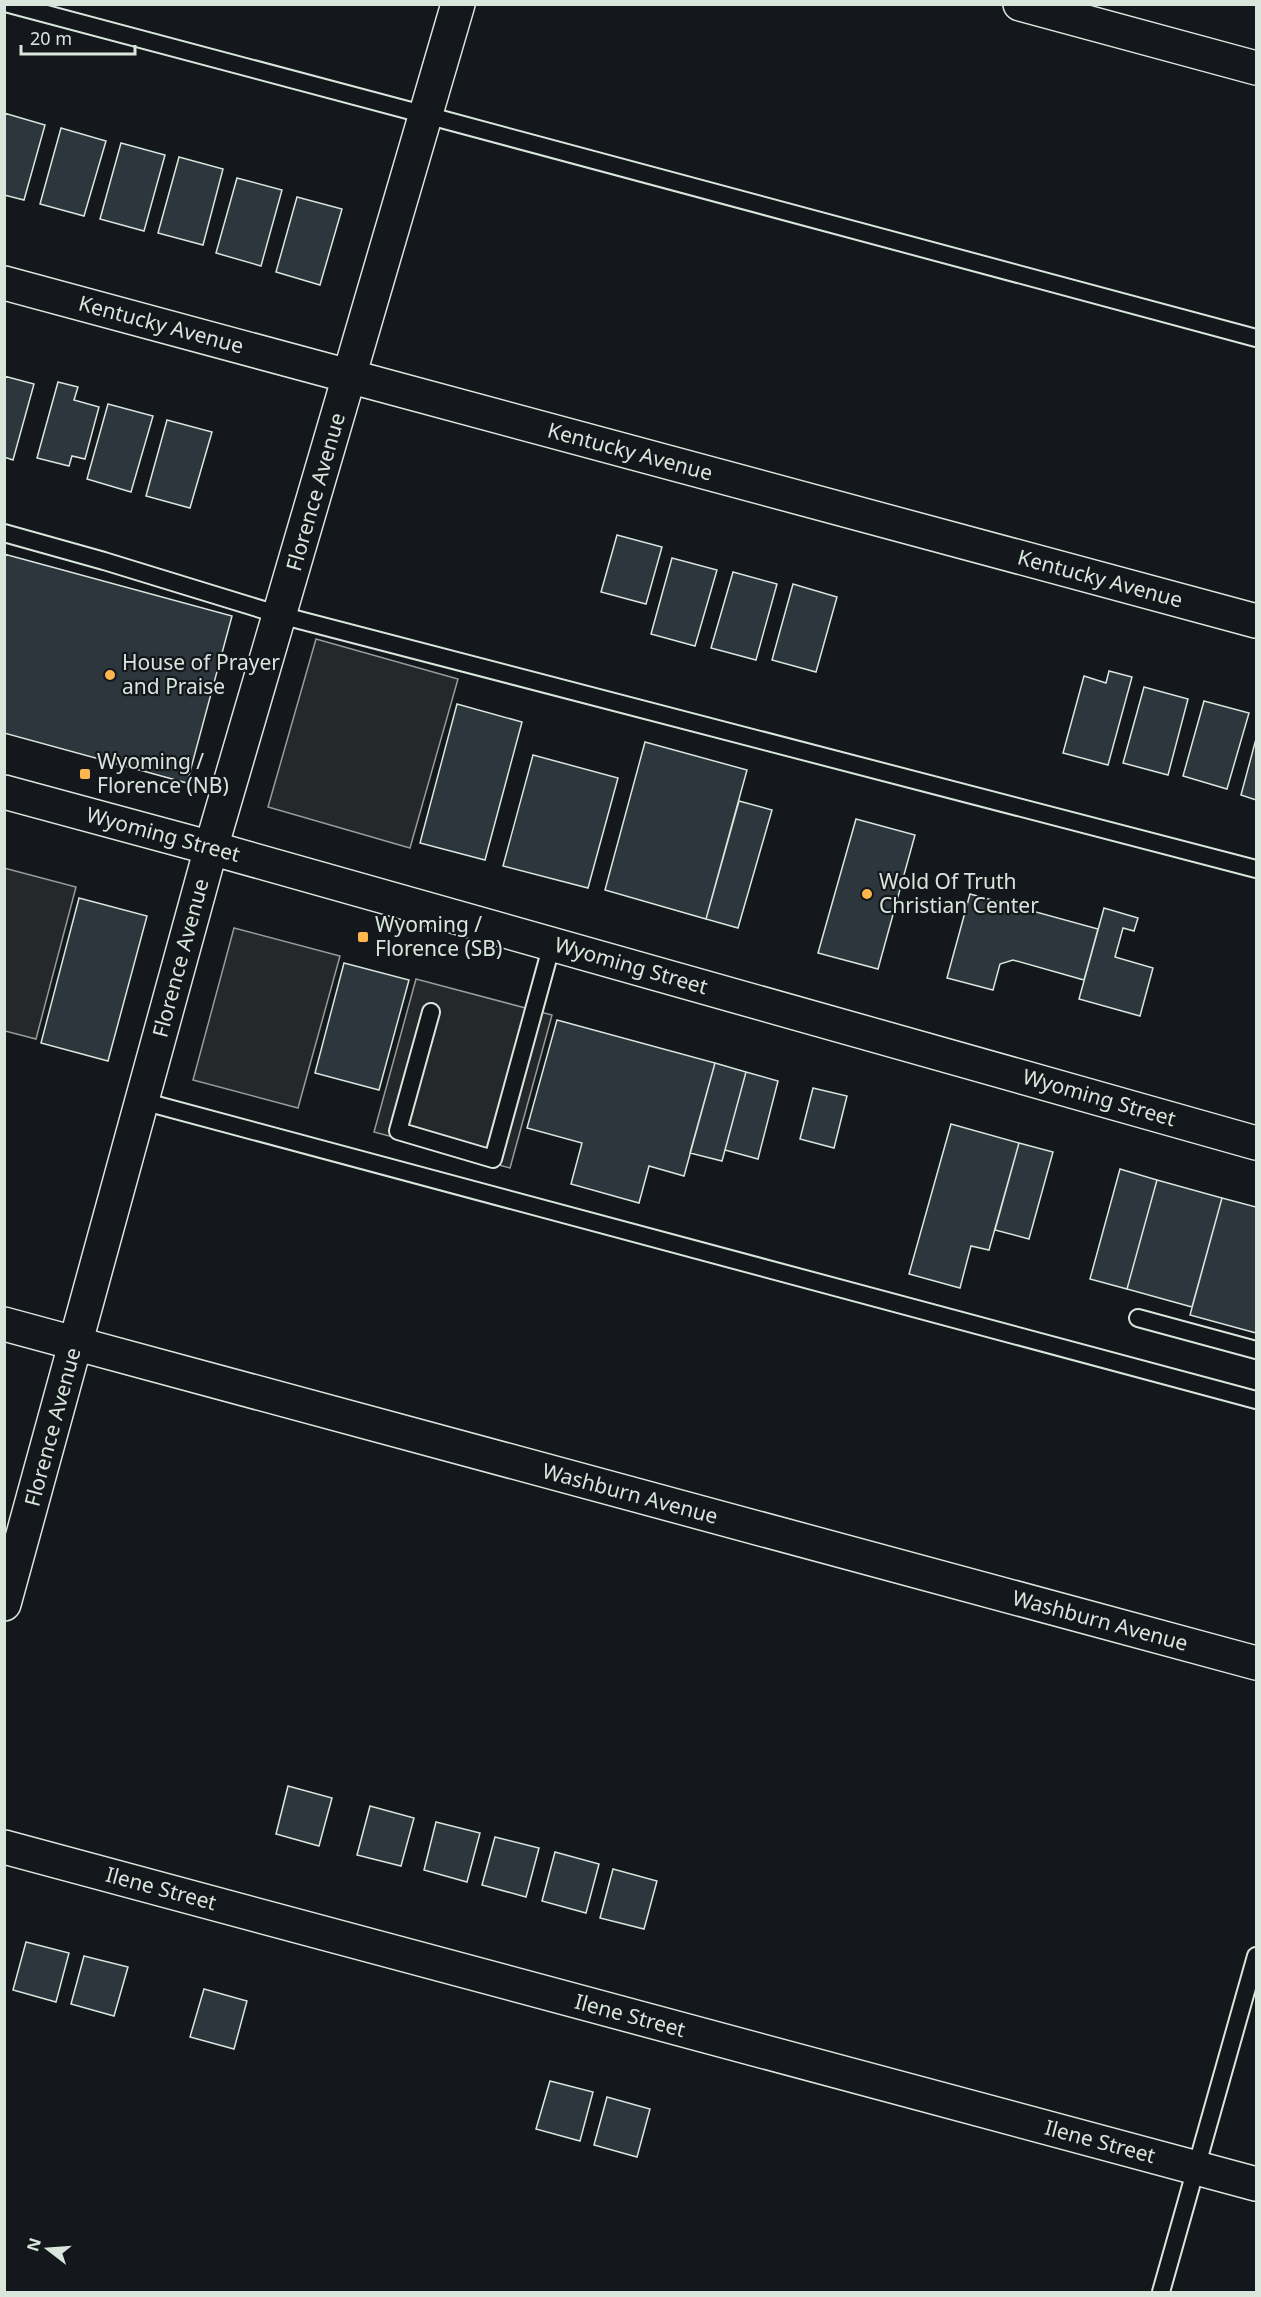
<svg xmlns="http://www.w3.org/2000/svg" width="1261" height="2297" font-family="'Noto Sans',sans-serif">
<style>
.parking{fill:#24282b;stroke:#939e99;stroke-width:1.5}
.building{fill:#2c363c;stroke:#d8e6dc;stroke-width:1.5}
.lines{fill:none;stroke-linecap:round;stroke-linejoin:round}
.lane-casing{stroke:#d8e6dc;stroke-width:20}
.street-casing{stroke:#d8e6dc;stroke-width:36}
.secondary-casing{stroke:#d8e6dc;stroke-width:36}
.lane{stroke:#14181c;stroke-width:16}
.street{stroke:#14181c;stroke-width:33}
.secondary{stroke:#14181c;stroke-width:33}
.poi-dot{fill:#ffb74d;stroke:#14181c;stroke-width:2}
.labels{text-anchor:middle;stroke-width:4.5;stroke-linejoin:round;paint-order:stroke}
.street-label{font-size:21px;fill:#d8e6dc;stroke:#14181c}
.poi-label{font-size:21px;fill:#d8e6dc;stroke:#14181c;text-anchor:start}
</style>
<rect width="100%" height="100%" fill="#14181c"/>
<path class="parking" d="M316,639L458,679L410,848L268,807Z
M4,868L76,887L36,1039L5,1031Z
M234,928L340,956L298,1108L193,1080Z
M416,979L552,1015L510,1168L374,1132Z"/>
<path class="building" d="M4,113L45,125L24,200L4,195Z
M61,128L106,141L84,216L40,204Z
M121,143L165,155L144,231L100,219Z
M179,157L223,169L203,245L158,233Z
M237,178L282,190L261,266L216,253Z
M297,197L342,209L320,285L276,272Z
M4,376L34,384L13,460L4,457Z
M58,382L78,387L74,400L99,407L85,459L72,456L69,466L37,458Z
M108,404L153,416L131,492L87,479Z
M167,420L212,432L190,508L146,496Z
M617,535L662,547L646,604L601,592Z
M4,554L232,616L187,783L4,733Z
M672,558L717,570L695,646L651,634Z
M733,572L777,584L756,660L711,648Z
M793,584L837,597L816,672L772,660Z
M1109,671L1132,677L1108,765L1063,753L1084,676L1106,683Z
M1144,687L1188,699L1168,775L1123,763Z
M1204,701L1249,713L1227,789L1183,776Z
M457,704L522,722L485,860L420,843Z
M1256,739V800L1241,795Z
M645,742L747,770L706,919L605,890Z
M533,755L618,778L588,888L503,866Z
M739,801L772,810L738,928L706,919Z
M856,819L915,835L878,969L818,953Z
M970,894L1098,929L1084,980L1013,960L1000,964L993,990L947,978Z
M79,898L147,916L108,1061L41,1043Z
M1104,908L1138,918L1134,931L1123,928L1115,957L1153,968L1140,1016L1079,999Z
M344,963L409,980L379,1090L315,1073Z
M557,1020L715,1063L684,1176L649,1166L639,1203L571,1184L582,1143L527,1128Z
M715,1063L746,1072L722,1161L690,1153Z
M746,1072L778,1081L758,1159L725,1150Z
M813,1088L847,1096L834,1148L800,1139Z
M951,1124L1019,1143L989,1250L971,1246L960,1288L909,1274Z
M1019,1143L1053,1152L1029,1239L995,1230Z
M1120,1169L1157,1180L1127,1289L1090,1279Z
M1157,1180L1222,1198L1192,1307L1127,1289Z
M1222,1198L1256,1207V1333L1190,1315Z
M288,1786L332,1798L319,1846L276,1834Z
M370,1806L414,1818L401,1866L357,1855Z
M436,1822L480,1833L467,1882L424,1870Z
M495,1837L539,1848L526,1897L482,1885Z
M555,1852L599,1864L586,1913L542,1901Z
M613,1869L657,1881L644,1929L600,1918Z
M26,1942L69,1953L56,2002L13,1990Z
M84,1956L128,1967L114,2016L71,2004Z
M204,1989L247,2001L234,2049L190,2037Z
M550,2081L593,2092L580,2141L536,2129Z
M607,2097L650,2109L637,2157L594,2145Z"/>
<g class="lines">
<defs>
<path id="lane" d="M9,4L426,115L1256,338
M4,533L104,561L280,615L1256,869
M431,1012L398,1131L493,1159L552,944
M142,1101L1256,1400
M1138,1318L1256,1350
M1161,2292L1256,1956"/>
<path id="street" d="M1020,4L1256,68
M4,283L1256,621
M4,1324L1256,1663
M4,1604L211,848L458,4
M4,1847L1256,2184"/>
<path id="secondary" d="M4,792L211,848L1256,1143"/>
</defs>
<use href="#lane" class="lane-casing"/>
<use href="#street" class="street-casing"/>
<use href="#secondary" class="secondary-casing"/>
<use href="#lane" class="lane"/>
<use href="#street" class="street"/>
<use href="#secondary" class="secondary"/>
</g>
<g class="poi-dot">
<circle cx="110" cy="675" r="6"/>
<rect x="79" y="768" width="12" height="12" rx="3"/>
<circle cx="867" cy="894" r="6"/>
<rect x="357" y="931" width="12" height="12" rx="3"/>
</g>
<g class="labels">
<g class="street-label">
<text transform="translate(161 325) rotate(15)" y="7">Kentucky Avenue</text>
<text transform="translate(630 452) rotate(15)" y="7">Kentucky Avenue</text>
<text transform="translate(316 492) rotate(-74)" y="7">Florence Avenue</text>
<text transform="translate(1100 579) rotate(15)" y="7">Kentucky Avenue</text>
<text transform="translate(163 835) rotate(15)" y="7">Wyoming Street</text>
<text transform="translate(181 958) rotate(-75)" y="7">Florence Avenue</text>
<text transform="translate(631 966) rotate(16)" y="7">Wyoming Street</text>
<text transform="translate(1099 1098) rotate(16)" y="7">Wyoming Street</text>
<text transform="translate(53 1427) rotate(-75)" y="7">Florence Avenue</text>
<text transform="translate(630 1494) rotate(15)" y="7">Washburn Avenue</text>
<text transform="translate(1100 1621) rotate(15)" y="7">Washburn Avenue</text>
<text transform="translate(161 1889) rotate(15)" y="7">Ilene Street</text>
<text transform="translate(630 2016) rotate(15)" y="7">Ilene Street</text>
<text transform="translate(1100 2142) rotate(15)" y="7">Ilene Street</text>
</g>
<g class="poi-label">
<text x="122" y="670">House of Prayer<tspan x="122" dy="24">and Praise</tspan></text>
<text x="97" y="769">Wyoming /<tspan x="97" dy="24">Florence (NB)</tspan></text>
<text x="879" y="889">Wold Of Truth<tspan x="879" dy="24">Christian Center</tspan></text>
<text x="375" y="932">Wyoming /<tspan x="375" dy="24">Florence (SB)</tspan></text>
</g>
</g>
<rect width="1261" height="2297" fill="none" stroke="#d8e6dc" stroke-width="12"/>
<g transform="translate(48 2249) rotate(287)" stroke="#14181c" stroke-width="4.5" paint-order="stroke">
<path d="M0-4.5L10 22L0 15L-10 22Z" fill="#d8e6dc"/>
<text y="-9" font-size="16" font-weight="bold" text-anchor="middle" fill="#d8e6dc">N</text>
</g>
<path d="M21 45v9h114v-9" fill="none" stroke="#d8e6dc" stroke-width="3"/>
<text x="30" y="45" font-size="18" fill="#d8e6dc" stroke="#14181c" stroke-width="4.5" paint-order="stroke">20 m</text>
</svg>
